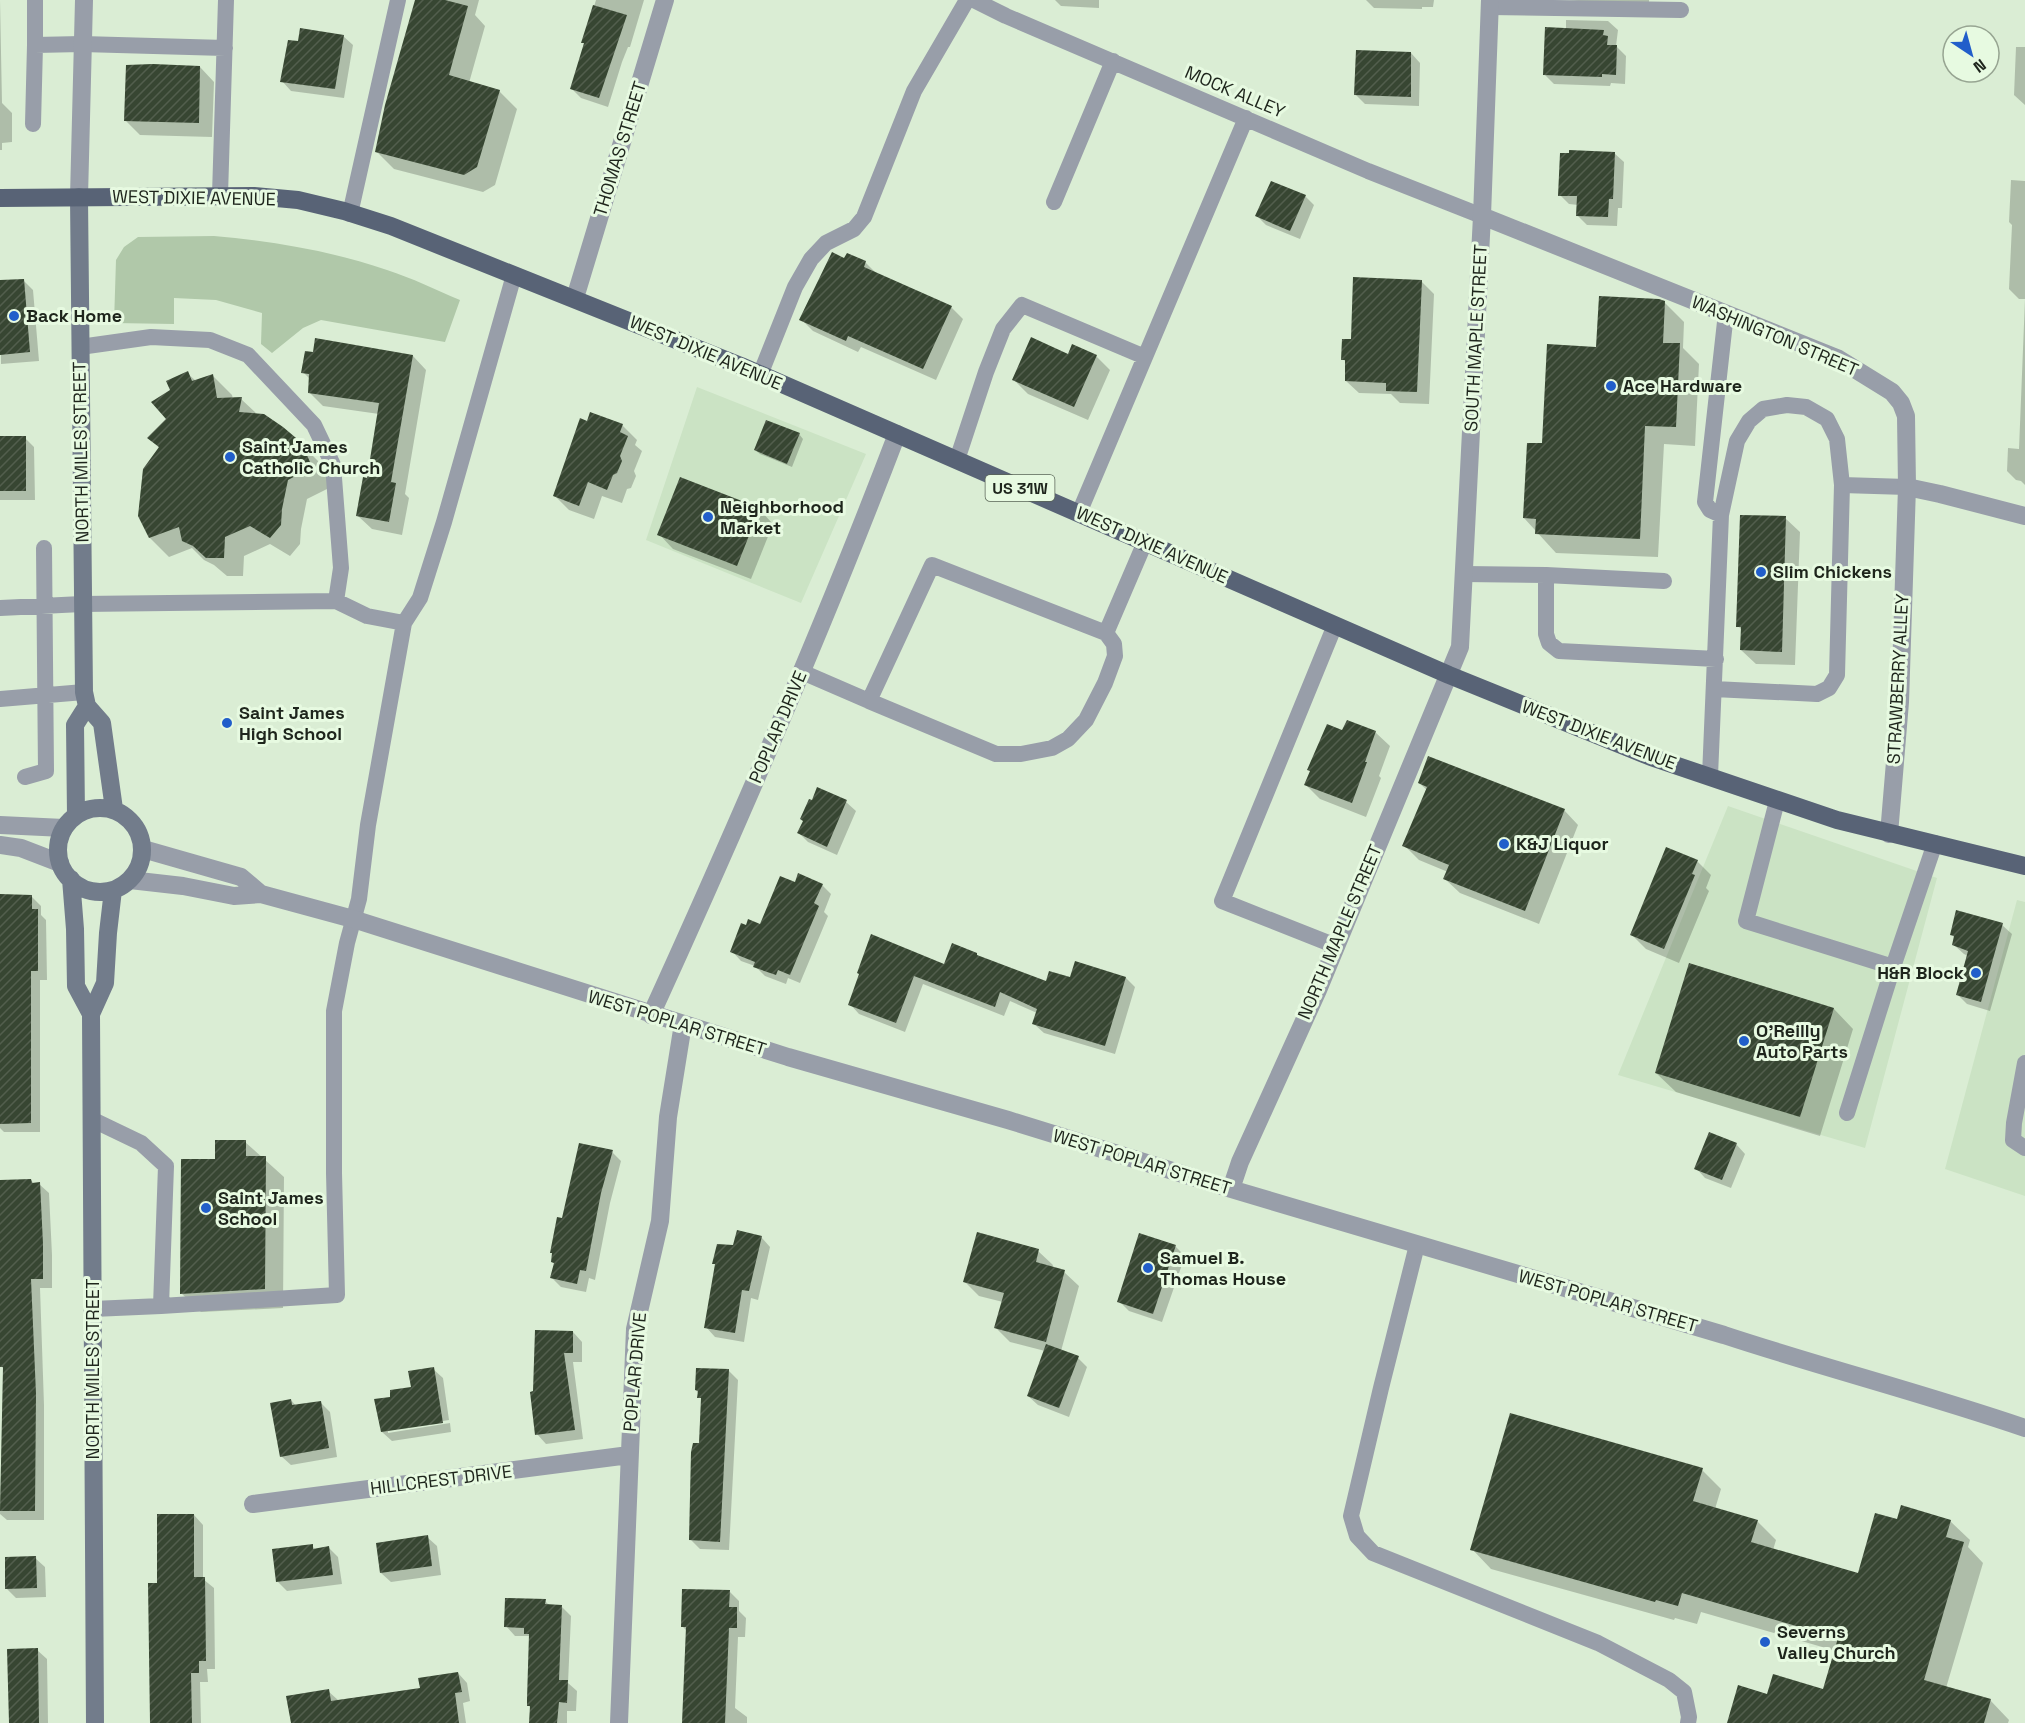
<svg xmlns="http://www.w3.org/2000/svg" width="2025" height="1723" font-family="'Space Grotesk',sans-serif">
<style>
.built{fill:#cbe3c4}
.green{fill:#b0c8a9}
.shadow{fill:#0003}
.building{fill:url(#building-hatch)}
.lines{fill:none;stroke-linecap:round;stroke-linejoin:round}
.lane{stroke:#989ea9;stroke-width:16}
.street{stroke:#989ea9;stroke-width:18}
.secondary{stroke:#727c8b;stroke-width:18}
.primary{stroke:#586376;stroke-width:18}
.poi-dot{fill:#215eca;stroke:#e7fae1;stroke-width:2}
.labels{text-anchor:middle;stroke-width:6;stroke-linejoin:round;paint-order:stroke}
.shield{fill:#e7fae1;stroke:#5a6557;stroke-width:1.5}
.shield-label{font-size:16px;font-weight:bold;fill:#1e251c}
.street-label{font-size:18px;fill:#1e251c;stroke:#e7fae1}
.poi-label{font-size:18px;font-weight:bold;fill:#1e251c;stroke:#e7fae1;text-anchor:start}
</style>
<defs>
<pattern id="building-hatch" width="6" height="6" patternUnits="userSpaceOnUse" patternTransform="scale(1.5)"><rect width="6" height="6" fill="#374632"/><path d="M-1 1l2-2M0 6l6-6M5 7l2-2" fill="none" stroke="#525e4d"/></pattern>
</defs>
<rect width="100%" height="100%" fill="#daedd4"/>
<path class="built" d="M697,387L866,454L801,603L646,540Z
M1728,806L1937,878L1865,1148L1618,1075Z
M2017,900L2025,902V1196L1945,1169Z"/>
<path class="green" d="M214,236C273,241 331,251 387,270C412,278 436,290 460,300L445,342L321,320L303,328L272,353L261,344L262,313L216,300L174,298V324L114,323L116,260L124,247L138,237Z"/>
<path class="shadow" d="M0,0L2,103L12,113V142L2,143V150H0Z
M416,0H479L475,15L485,26L469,83L499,91L517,109L495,185L483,192L394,169L376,151Z
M596,0H644L630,47H628L622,62L608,107L581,98L572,89L585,45L583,42Z
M1055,0H1099V8L1061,6Z
M1366,0H1434L1433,7H1422V9L1374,8Z
M1569,0H1649V9Z
M1566,20L1608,21L1618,30L1616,46L1626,56L1625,84L1611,83L1610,86L1554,84L1544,74L1566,30Z
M343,36L353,45L344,98L291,91L282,81L299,43Z
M2016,47H2025V105L2014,95Z
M1411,53L1420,63L1419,106L1365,104L1355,94Z
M200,67L214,82L212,137L140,135L126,121Z
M1614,153L1624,162L1622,208H1618L1617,226L1587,225L1578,216V205L1569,204L1560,195Z
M2011,180L2025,181V485L2021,481L2016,480L2007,471L2008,448L2019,449L2025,299H2019L2009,289L2012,225L2009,222Z
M1305,196L1314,205L1300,239L1266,225L1257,216Z
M845,260L865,262L877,274L951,307L963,319L936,380L861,347L858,352L813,331L801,319Z
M23,280L33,290L39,361L1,364L0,281Z
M1421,281L1434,294L1429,404L1400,403L1391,394L1359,393L1346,381L1347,363L1343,359L1352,341Z
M1665,303L1684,322L1683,348L1699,364L1695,446L1664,444L1658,557L1556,553L1524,518L1543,445L1598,348Z
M314,354L413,356L426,370L405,494L409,498L402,535L372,529L358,516L368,480L379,414L323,406L309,392L310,379L303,372Z
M1069,356H1096L1110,370L1088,420L1028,394L1014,380Z
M187,373L196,381L213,376L232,395L233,399H241L258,415L301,444L321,464L331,487L307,499L301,529L300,544L290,556L270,544L244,556L243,576H227L214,565L204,560L192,548L169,557L150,538L160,449L150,438L168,419L172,391Z
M622,425L637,440L635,445L642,451L634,471L636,476L631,488L627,489L622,503L602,496L594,519L569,510L555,496Z
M799,434L803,439L792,467L760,454L755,450Z
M0,438H25L34,447L35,500H0Z
M759,509L773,524L751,579L673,549L659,534Z
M1785,518L1800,532L1795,665L1756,664L1741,650L1742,630L1738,626Z
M1343,732H1375L1390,746L1379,776L1381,778L1366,817L1320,799L1306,785L1311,772L1308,770Z
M1419,783L1564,810L1578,825L1539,924L1460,893L1445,879L1448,872L1419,860L1404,845L1427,790Z
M818,789L846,802L856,811L837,855L808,842L799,833Z
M1697,861L1711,875L1706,888L1709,891L1679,963L1646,949L1632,935Z
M795,884L822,885L831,894L824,912L828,916L800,983L788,978L786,984L765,976L755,966L741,961L732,951L760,926Z
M0,896L32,897L41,906V915L46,920L47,980H40V1132H4L0,1128Z
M2002,925L2012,934L1990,1011L1967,1004L1958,995L1968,956L1964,954L1954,945L1955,938L1951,934Z
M976,954L980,958L1047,983L1126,978L1135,987L1115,1054L1044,1033L1034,1024L1037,1013L1010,1001L1004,1016L923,984L905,1032L859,1014L850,1004L860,974L944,966Z
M1690,965L1834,1009L1853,1029L1820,1136L1676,1092L1656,1073Z
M245,1142L284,1177L283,1308L201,1312L181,1293L216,1160Z
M1736,1144L1745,1154L1731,1188L1705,1178L1696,1168Z
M612,1152L621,1161L610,1203L595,1280L589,1278L586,1292L561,1287L552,1278L555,1264L552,1262L564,1220Z
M31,1180L34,1184H39L49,1193L52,1255V1288H40L44,1405V1520H7L0,1514L4,1369L2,1367L0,1182Z
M1140,1235L1176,1247L1185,1256L1162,1322L1129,1311L1119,1301Z
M761,1237L770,1247L758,1300L751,1298L744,1342L715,1337L706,1327L716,1265L714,1263L734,1247Z
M1038,1251L1053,1265L1052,1268L1064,1272L1079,1286L1061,1351L1078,1358L1087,1367L1069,1417L1038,1405L1028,1396L1045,1351L1010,1342L996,1328L1003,1302L979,1296L965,1282Z
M573,1332L582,1342V1362H573L583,1439L546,1444L537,1434L532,1401Z
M433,1369L443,1378L449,1420L388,1430V1433L450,1423L451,1432L392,1441L382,1432L392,1398L412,1388Z
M728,1370L738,1380L729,1550L700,1549L691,1540L700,1444L702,1400L696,1390Z
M291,1400L296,1406L320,1402L330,1412L337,1457L291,1465L281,1456Z
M1702,1470L1721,1489L1715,1509L1757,1521L1776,1540L1773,1550L1859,1575L1898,1521H1950L1970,1540L1968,1547L1983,1563L1946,1688L1990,1700L2009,1720L2008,1723H1728L1768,1696L1824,1691L1836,1651L1701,1612L1697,1624L1675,1618L1674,1620L1491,1569L1472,1549Z
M194,1515L203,1525V1579L214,1588L215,1669H207L208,1682H200L201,1723H152L159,1584Z
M427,1537L437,1546L441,1575L391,1582L381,1573Z
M312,1546L316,1550L329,1548L338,1557L342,1584L287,1591L278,1582Z
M35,1558L45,1567L46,1597L16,1598L7,1589Z
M730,1592L739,1601V1611L746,1618L745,1637H738L735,1708L747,1717V1723H683L687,1631L682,1626Z
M545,1601L550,1606H561L571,1616L568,1683L577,1691L576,1711H567V1723H531L532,1709L529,1706V1636H515L506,1626Z
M37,1650L47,1659L48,1723H9L10,1713Z
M458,1673L467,1683L470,1701L463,1703L466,1723H292L328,1691L338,1700L421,1689Z"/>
<path class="building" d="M415,0H445L468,6L449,75L500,90L477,167L464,175L375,152L385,105Z
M593,5L627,15L599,98L570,89L584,43H581Z
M1545,27L1604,30L1603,35L1608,36L1607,45H1617L1616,75L1602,74V77L1543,75Z
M300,28L344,35L335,89L280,82L288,40L298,41Z
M1356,50L1411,52V97L1354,95Z
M153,64L200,66L199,123L124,121L126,65Z
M1569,150L1615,152L1613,199H1609L1608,217L1576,216L1577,196H1558L1560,153H1569Z
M1271,181L1306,195L1290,231L1255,216Z
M832,252L844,258L847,253L866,261L864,267L952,306L923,369L848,336L846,341L799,320Z
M1353,277L1422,280L1417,392L1386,391V383L1345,381V360H1341L1342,339H1351Z
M24,279L30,352L0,355V280Z
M1599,296L1659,299L1665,301L1663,343H1680L1676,427L1645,426L1640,539L1535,534L1536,519L1523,518L1527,443H1542L1547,344L1596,347Z
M1031,337L1068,354L1072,344L1097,355L1074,407L1012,380Z
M315,338L413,355L391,482L396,483L389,522L356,516L363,477L367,478L379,403L308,393L309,374L301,373L305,351L313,352Z
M188,371L192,381L213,374L217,398L242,397L239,412L264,414L283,427L302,443L312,467L288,480L282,509L281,525L270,538L250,526L225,537L224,558H206L193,546L182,541L179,527L149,538L138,516L143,469L159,447L147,438L166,419L151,402L170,390L166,381Z
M590,412L623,424L620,432L628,436L620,456L622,461L617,473L613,475L607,490L588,482L579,506L553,496L580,418L587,421Z
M766,420L800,433L787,464L754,450Z
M0,436H26V491H0Z
M680,477L760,508L737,566L657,535Z
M1740,515L1786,516L1782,652L1740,650L1741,627H1736Z
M1347,720L1376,731L1365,762H1367L1352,803L1304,785L1310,771L1307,770L1327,724L1342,730Z
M1428,756L1565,809L1525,911L1443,879L1449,865L1402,846L1427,787L1418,783Z
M817,787L847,800L827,847L797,833L803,821L800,819L809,799L812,800Z
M1666,847L1698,860L1692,874L1695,875L1664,949L1630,935Z
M798,873L823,884L814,903L819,906L790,975L778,970L776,975L753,967L755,962L730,952L741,923L746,925L748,919L760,924L780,876L795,882Z
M0,894L32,895V909H38V971H31V1123L0,1124Z
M1956,910L2003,923L1981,1002L1956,995L1968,951L1952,945L1954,936L1950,935Z
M871,934L944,964L952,943L977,953V955L1046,981L1049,971L1070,977L1075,961L1126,977L1105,1046L1032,1024L1037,1009L1000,992L995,1007L914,976L896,1023L848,1005L859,974L857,973Z
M1689,963L1834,1008L1800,1117L1655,1073Z
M1709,1132L1737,1143L1722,1180L1694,1169Z
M215,1140H246V1156H266L265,1289L180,1294L181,1159H215Z
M579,1143L613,1150L601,1193L586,1271L580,1270L577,1284L550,1278L554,1263L551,1262L552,1253H550L557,1217L562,1218Z
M31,1179L32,1183L40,1182L43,1244V1279H31L36,1394L35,1511H0L3,1367H0V1180Z
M737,1230L762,1236L749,1291L742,1290L735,1333L704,1328L715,1264H712L717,1244L733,1245Z
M977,1232L1039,1249L1036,1262L1065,1270L1046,1342L994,1328L1004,1293L963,1282Z
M1139,1233L1176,1245L1153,1314L1117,1302Z
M535,1330L573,1331V1353H564L575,1430L535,1435L530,1392L533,1391Z
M1046,1344L1079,1356L1059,1408L1027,1396Z
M434,1367L443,1423L381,1432L374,1399L390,1397V1390L411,1387L408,1371Z
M696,1368L729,1369L720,1542L689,1540L691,1452L693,1443H699L701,1398H697L698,1391L695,1390Z
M291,1399L292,1405L321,1401L329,1448L280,1457L270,1403Z
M1510,1413L1703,1468L1693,1501L1758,1520L1751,1542L1858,1573L1875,1513L1897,1519L1901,1505L1951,1520L1946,1537L1964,1542L1924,1680L1991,1699L1984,1723H1727L1738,1685L1767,1694L1773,1674L1823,1689L1838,1638L1682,1593L1678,1606L1656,1600L1655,1602L1470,1550Z
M157,1514H194V1577H205L206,1661H199V1673H191L192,1723H150L148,1583H157Z
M428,1535L432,1566L380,1573L376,1543Z
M313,1544V1549L329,1546L333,1575L276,1582L272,1549Z
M36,1556L37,1588L5,1589V1557Z
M682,1589L730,1590L729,1607H737V1628H729L725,1723H682L686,1627H681Z
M505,1598L546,1599L545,1604L562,1605L559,1680H568L567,1703L559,1702L557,1723H529L530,1706H527V1699L529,1634H524V1628L504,1627Z
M38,1648L39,1723H9L7,1649Z
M458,1672L462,1692L455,1693L459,1723H291L286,1696L329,1689L331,1701L420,1688L418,1678Z"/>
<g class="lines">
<path class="lane" d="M35,0V45L82,44L225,48
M974,0L1006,16L1368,171L1482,216
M1490,7L1681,10
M33,124L35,45
M220,195L226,0
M1054,202L1113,61
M350,214L398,0
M80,347L151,337L210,340L248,355L314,425L333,465L341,568L336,601L367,616L404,623
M760,375L795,287L811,259L826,243L854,229L864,217L914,91L967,0
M957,460L986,372L1003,329L1022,305L1145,357
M1079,513L1246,118
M1721,515L1710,510L1705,502L1726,313
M1464,574L1546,575V634L1549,643L1559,651L1716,659
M1546,575L1664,581
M0,608L82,604L336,601
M1335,625L1222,901L1336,946
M802,672L869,701L932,565L1106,633L1145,542
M1714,689L1817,694L1829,688L1837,675L1842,485L1907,487
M0,699L84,692
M869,701L996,754H1021L1052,748L1068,739L1086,720L1105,683L1115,656L1114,644L1106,633
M1710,776L1721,515L1737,441L1749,421L1763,409L1787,405L1806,407L1827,419L1837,439L1842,485
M25,777L46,771L44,548
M1777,801L1746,921L1893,967L1935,843
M2025,1063L2014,1123L2013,1140L2025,1148
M1847,1113L1893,967
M91,1119L141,1143L166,1166L161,1306L337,1295L334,1173V1011L347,943L359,899L368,825L404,623L420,598L444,522L514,275
M1417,1245L1381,1388L1351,1516L1357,1536L1373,1553L1598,1643L1669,1680L1684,1692L1689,1717L1688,1723
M93,1309L161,1306"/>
<path class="street" d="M79,197L84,0
M1482,216L1837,358L1892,392L1901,403L1906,416L1907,487L1900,702L1889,834
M575,298L665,0
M1907,487L1940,494L2025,516
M0,825L64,828
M0,845L21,848L60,863
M143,849L241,877L261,894
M130,880L183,886L234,896L261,894L353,919L788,1057L1008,1120L1231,1189L1724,1335C1824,1368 1926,1394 2025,1428
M651,1015C738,824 822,631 897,434
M1231,1189L1240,1162L1318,990L1460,647L1482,216L1490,0
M253,1504L629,1455
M619,1723L635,1329L660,1221L668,1117L683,1024"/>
<path class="secondary" d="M79,197L84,692L87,706L102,723L114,809
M58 850a42 42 0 1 1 84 0a42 42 0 1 1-84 0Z
M76,815L75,725L87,706
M71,879L75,929L76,986L91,1014
M95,1723L91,1014L105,983L108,933L113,890"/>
<path class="primary" d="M0,198L254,196L298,200L344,211L391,226L741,366L1449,675L1651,757L1837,820L2025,866"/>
</g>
<g class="poi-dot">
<circle cx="14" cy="316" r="6"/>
<circle cx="1611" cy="386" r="6"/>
<circle cx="230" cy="457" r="6"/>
<circle cx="708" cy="517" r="6"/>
<circle cx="1761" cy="572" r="6"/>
<circle cx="227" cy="723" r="6"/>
<circle cx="1504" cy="844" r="6"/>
<circle cx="1976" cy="973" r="6"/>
<circle cx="1744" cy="1041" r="6"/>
<circle cx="206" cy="1208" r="6"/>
<circle cx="1148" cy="1268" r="6"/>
<circle cx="1765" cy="1642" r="6"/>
</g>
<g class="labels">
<rect class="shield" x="985.5" y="475" width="69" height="26" rx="4.5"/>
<g class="shield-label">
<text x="1020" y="494">US 31W</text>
</g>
<g class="street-label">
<text transform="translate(1235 92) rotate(23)" y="6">MOCK ALLEY</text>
<text transform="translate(620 149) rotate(-73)" y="6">THOMAS STREET</text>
<text transform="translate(194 198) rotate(1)" y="6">WEST DIXIE AVENUE</text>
<text transform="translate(1775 336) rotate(23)" y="6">WASHINGTON STREET</text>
<text transform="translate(1476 338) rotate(-87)" y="6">SOUTH MAPLE STREET</text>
<text transform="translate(706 353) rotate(23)" y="6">WEST DIXIE AVENUE</text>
<text transform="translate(81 452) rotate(-91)" y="6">NORTH MILES STREET</text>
<text transform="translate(1152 545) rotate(24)" y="6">WEST DIXIE AVENUE</text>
<text transform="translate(1898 679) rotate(-87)" y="6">STRAWBERRY ALLEY</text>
<text transform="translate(778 727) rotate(-67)" y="6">POPLAR DRIVE</text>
<text transform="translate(1599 735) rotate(21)" y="6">WEST DIXIE AVENUE</text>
<text transform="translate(1340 932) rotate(-67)" y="6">NORTH MAPLE STREET</text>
<text transform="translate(677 1023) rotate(17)" y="6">WEST POPLAR STREET</text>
<text transform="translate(1142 1162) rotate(17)" y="6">WEST POPLAR STREET</text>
<text transform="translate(1608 1301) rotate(16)" y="6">WEST POPLAR STREET</text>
<text transform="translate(93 1369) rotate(-90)" y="6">NORTH MILES STREET</text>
<text transform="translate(635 1372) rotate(-85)" y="6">POPLAR DRIVE</text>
<text transform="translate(441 1480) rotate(-7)" y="6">HILLCREST DRIVE</text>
</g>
<g class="poi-label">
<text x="26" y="322">Back Home</text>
<text x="1623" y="392">Ace Hardware</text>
<text x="242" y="453">Saint James<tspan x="242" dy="21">Catholic Church</tspan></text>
<text x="720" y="513">Neighborhood<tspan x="720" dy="21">Market</tspan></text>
<text x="1773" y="578">Slim Chickens</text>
<text x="239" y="719">Saint James<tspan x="239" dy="21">High School</tspan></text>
<text x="1516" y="850">K&amp;J Liquor</text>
<text x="1964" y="979" text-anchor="end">H&amp;R Block</text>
<text x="1756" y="1037">O'Reilly<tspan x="1756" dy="21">Auto Parts</tspan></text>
<text x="218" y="1204">Saint James<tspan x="218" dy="21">School</tspan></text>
<text x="1160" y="1264">Samuel B.<tspan x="1160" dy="21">Thomas House</tspan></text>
<text x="1777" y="1638">Severns<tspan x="1777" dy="21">Valley Church</tspan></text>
</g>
</g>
<g transform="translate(1971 54) rotate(144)"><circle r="28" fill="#e7fae1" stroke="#97a592" stroke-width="1.5"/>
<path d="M0-4.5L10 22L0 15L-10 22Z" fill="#215eca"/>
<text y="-9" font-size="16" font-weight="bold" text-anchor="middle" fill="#1e251c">N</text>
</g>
</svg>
